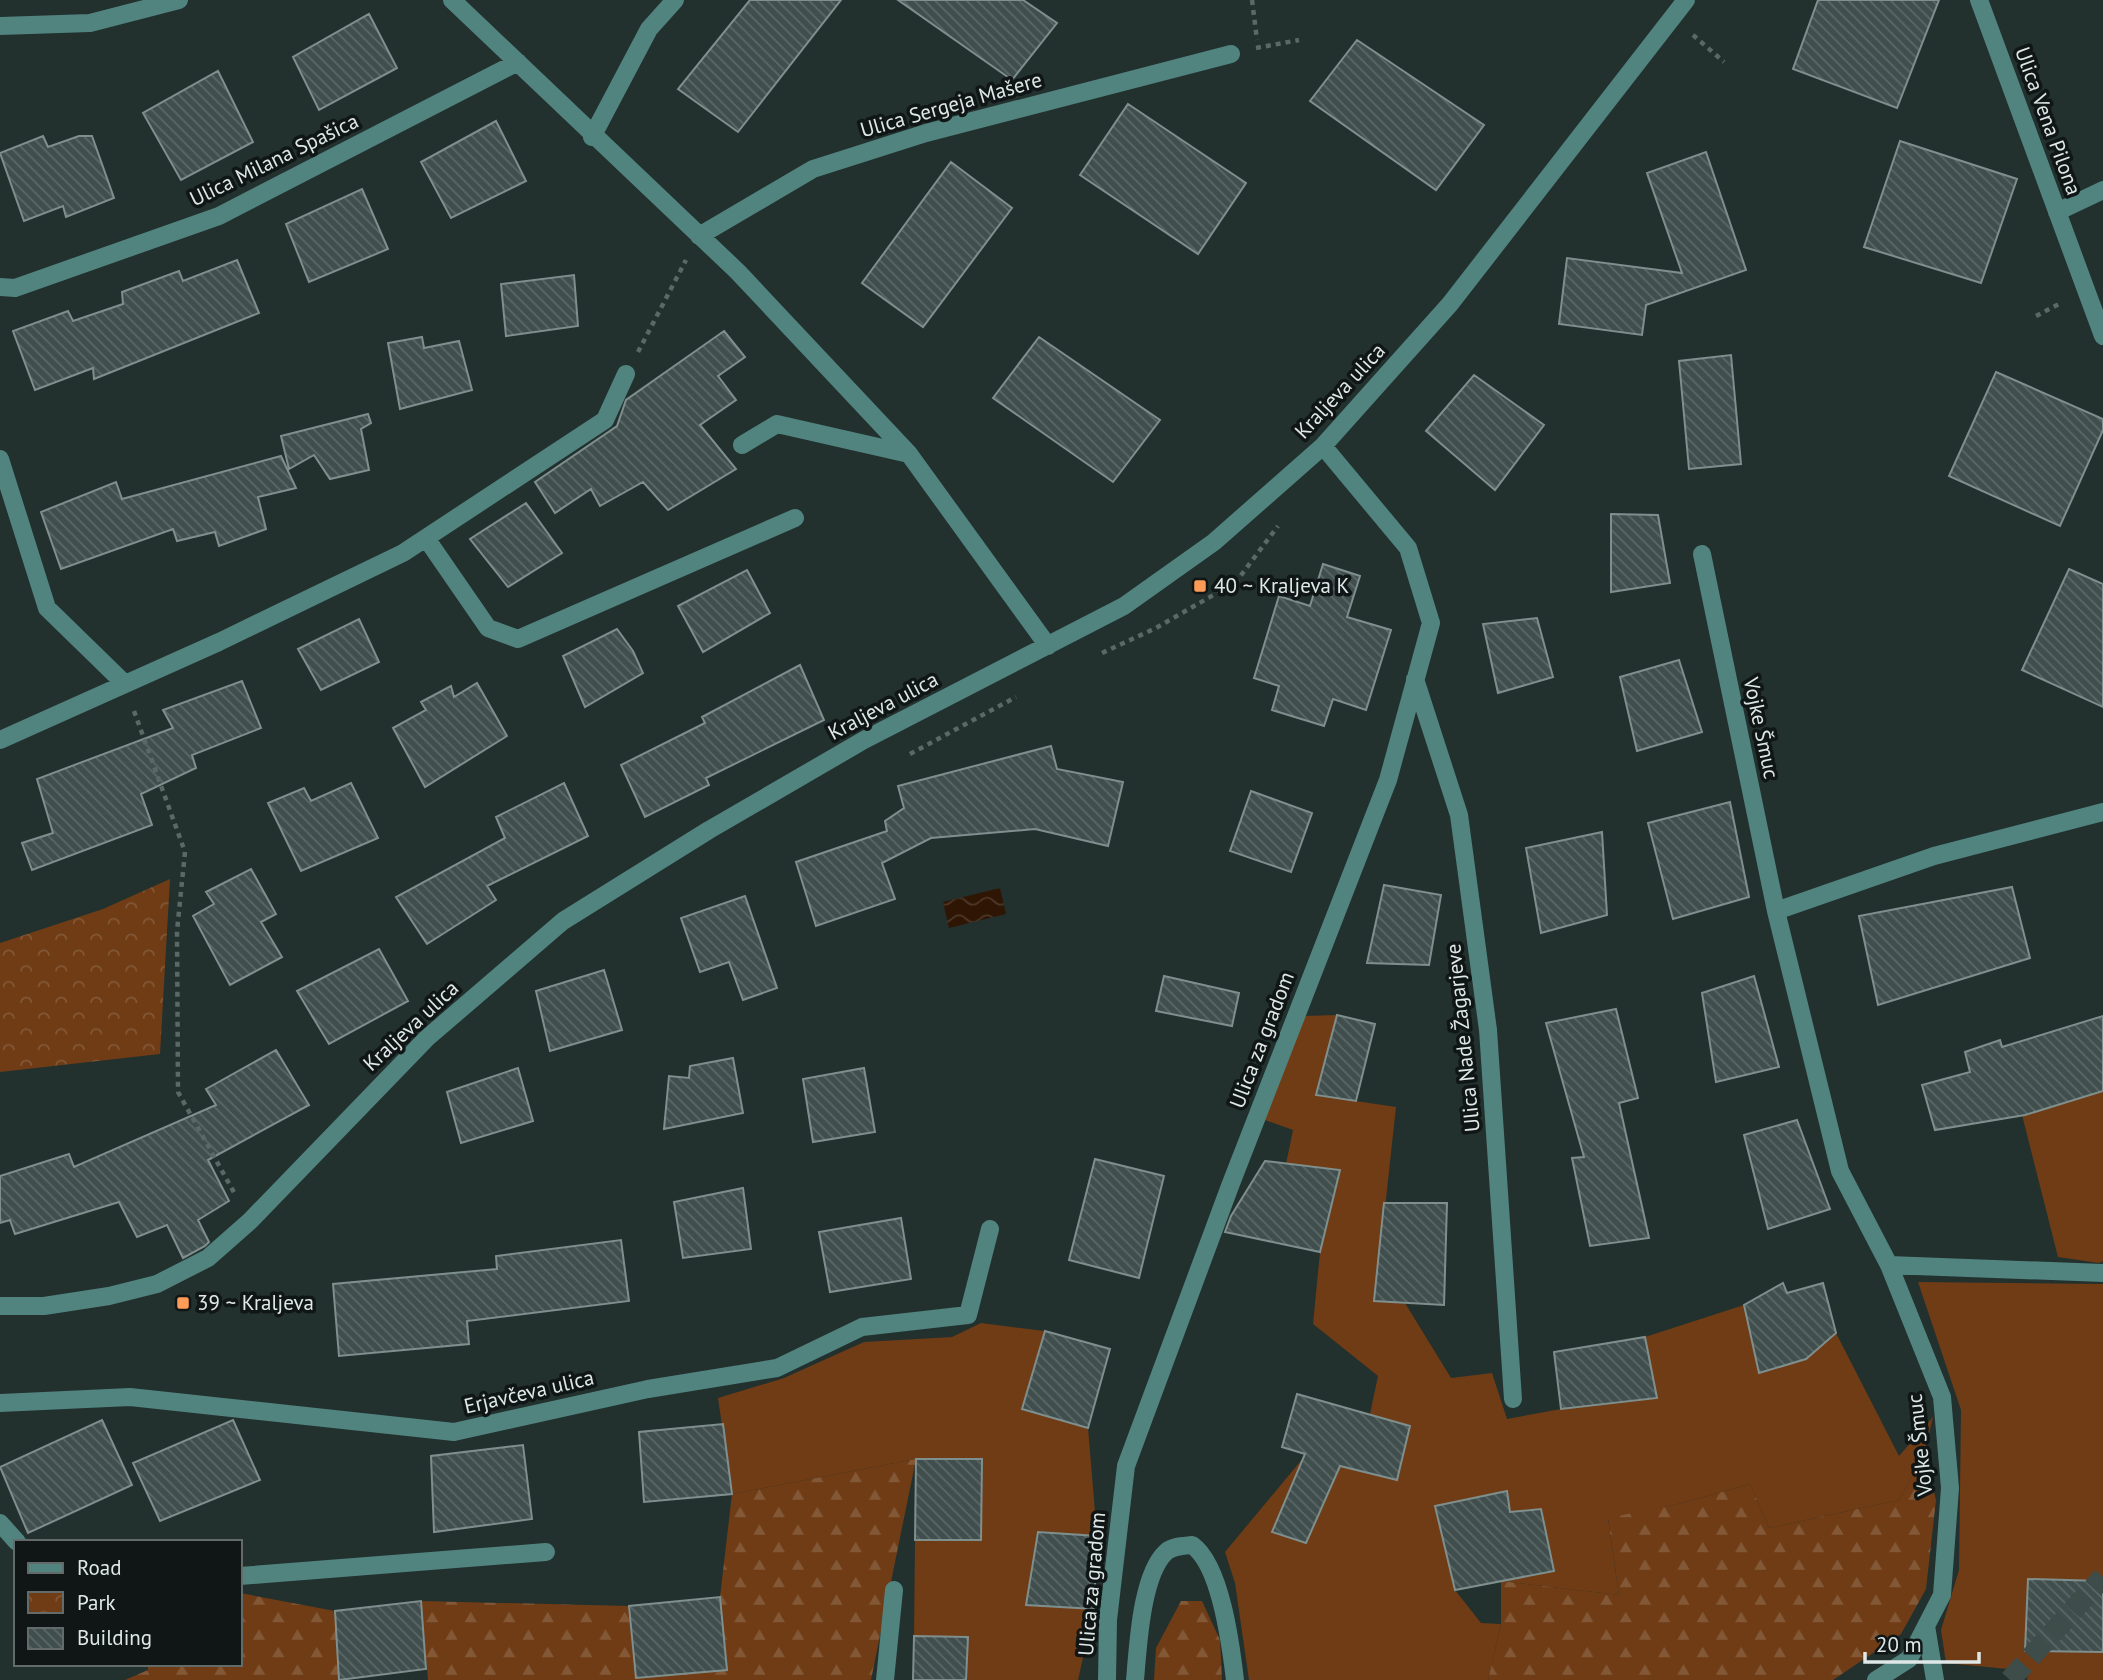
<svg xmlns="http://www.w3.org/2000/svg" width="2103" height="1680" font-family="'PT Sans',sans-serif">
<style>
.green{fill:#6f3c15}
.forest{fill:url(#forest-firs)}
.park{fill:url(#park-crowns)}
.water{fill:url(#water-waves)}
.building{fill:url(#building-back-hatch);stroke:#7f8f8d;stroke-width:2}
.lines{fill:none;stroke-linecap:round;stroke-linejoin:round}
.highway-tunnel{stroke:#3e4c4a;stroke-width:21;stroke-dasharray:21 10;stroke-linecap:butt}
.path{stroke:#5c6866;stroke-width:4.5;stroke-dasharray:5 5;stroke-linecap:butt}
.minor{stroke:#51837f;stroke-width:18}
.poi-dot{fill:#fe9c57;stroke:#101616;stroke-width:2.5}
.labels{text-anchor:middle;stroke-width:7;stroke-linejoin:round;paint-order:stroke}
.street-label{font-size:21px;fill:#dfe8e7;stroke:#101616}
.poi-label{font-size:21px;fill:#dfe8e7;stroke:#101616;text-anchor:start}
</style>
<defs>
<pattern id="forest-firs" width="22" height="20" patternUnits="userSpaceOnUse" patternTransform="scale(1.75)"><rect width="22" height="20" fill="#6f3c15"/><path d="M5 1l3.5 6h-7zM16 11l3.5 6h-7z" fill="#835837"/></pattern>
<pattern id="park-crowns" width="20" height="18" patternUnits="userSpaceOnUse" patternTransform="scale(1.75)"><rect width="20" height="18" fill="#6f3c15"/><path d="M2 6a3 3 0 1 1 6 0M12 15a3 3 0 1 1 6 0" fill="none" stroke="#835837"/></pattern>
<pattern id="water-waves" width="16" height="10" patternUnits="userSpaceOnUse" patternTransform="scale(1.75)"><rect width="16" height="10" fill="#2e1504"/><path d="M0 5q4-4 8 0t8 0" fill="none" stroke="#4c3729"/></pattern>
<pattern id="building-back-hatch" width="6" height="6" patternUnits="userSpaceOnUse" patternTransform="scale(1.75)"><rect width="6" height="6" fill="#404f4d"/><path d="M-1 5l2 2M0 0l6 6M5-1l2 2" fill="none" stroke="#5b6867"/></pattern>
</defs>
<rect width="100%" height="100%" fill="#22302e"/>
<path class="green" d="M1337,1015L1316,1095L1396,1107L1375,1300L1405,1303L1451,1378L1492,1373L1507,1419L1561,1409L1657,1398L1645,1337L1744,1305L1759,1373L1806,1359L1836,1333L1899,1456L1933,1417L1924,1455L1899,1500L1769,1528L1750,1484L1682,1503L1608,1519L1619,1595L1501,1581L1554,1570L1541,1509L1510,1512L1507,1491L1435,1506L1455,1590L1481,1623L1501,1624L1488,1680H1249L1235,1583L1225,1552L1304,1457L1273,1532L1306,1543L1340,1466L1397,1479L1410,1426L1370,1414L1378,1376L1313,1324L1320,1252L1340,1171L1286,1164L1293,1130L1262,1119L1303,1016Z
M2103,1091V1261L2099,1263L2058,1257L2022,1115Z
M1918,1282L2103,1284V1581L2028,1579L2025,1650L2103,1652V1680H2027L2028,1671L1946,1663L1941,1630L1959,1570L1961,1410Z
M981,1323L1045,1331L1022,1409L1088,1428L1097,1536L1038,1531L1026,1605L1094,1609L1078,1680H966L968,1637L914,1636L915,1540H981L982,1460L916,1459L732,1494L718,1398L784,1378L864,1342L952,1337Z"/>
<path class="forest" d="M1924,1455L1936,1500L1926,1589L1901,1634L1833,1680H1488L1501,1624V1581L1619,1595L1608,1518L1682,1503L1750,1484L1769,1528L1899,1500Z
M916,1459L871,1680H428L421,1601L629,1606L636,1678L727,1670L720,1597L732,1494Z
M240,1593L335,1611L339,1680H125L148,1670V1664H240Z
M1181,1601H1202L1220,1640L1222,1680H1154L1156,1648Z"/>
<path class="park" d="M170,879L160,1054L0,1072V943L103,909Z"/>
<path class="water" d="M1000,888L1006,914L949,928L943,902Z"/>
<path class="building" d="M750,0H841L738,132L678,89Z
M898,0H1023L1057,23L1012,80Z
M1818,0H1939L1897,108L1793,69Z
M369,14L397,68L319,110L293,57Z
M1357,40L1484,125L1436,190L1310,101Z
M218,71L253,142L181,180L143,113Z
M1128,104L1246,183L1198,254L1080,175Z
M496,121L526,181L451,218L421,162Z
M43,136L48,147L79,136H92L114,198L66,217L63,206L24,221L0,153Z
M1900,141L2017,179L1981,283L1864,247Z
M1706,152L1746,270L1646,305L1642,335L1559,324L1567,258L1682,273L1647,173Z
M951,162L1012,208L923,327L862,283Z
M362,189L388,249L309,282L286,224Z
M237,260L259,313L94,379L93,368L35,390L13,331L68,311L73,321L123,304L122,292L179,271L183,281Z
M574,275L578,326L506,336L501,284Z
M724,331L745,357L718,376L736,400L700,425L736,469L668,510L643,482L600,506L591,489L555,513L535,482L617,426L626,400Z
M422,337L424,348L459,341L472,390L400,409L388,343Z
M1039,337L1160,420L1113,482L993,398Z
M1731,355L1741,464L1689,469L1679,361Z
M1996,372L2103,419V430L2060,526L1949,476Z
M1474,375L1544,425L1495,490L1426,431Z
M368,414L371,423L361,429L369,470L330,479L314,455L289,469L281,436Z
M281,456L296,488L258,497L266,529L219,546L215,532L177,541L173,529L61,569L41,512L116,482L122,499Z
M526,503L562,553L508,587L470,539Z
M1611,514L1658,515L1670,583L1611,592Z
M1323,564L1360,576L1347,617L1391,630L1366,710L1333,699L1324,726L1272,710L1279,686L1254,678L1279,596L1310,606Z
M2069,569L2103,584V707L2022,670Z
M747,570L770,613L703,652L678,606Z
M1537,618L1553,677L1498,693L1483,624Z
M359,619L379,662L321,690L298,649Z
M617,629L633,651L643,673L585,707L563,656Z
M1679,660L1702,732L1637,751L1620,677Z
M800,665L824,720L706,778L709,785L645,817L621,765L705,723L702,717Z
M242,681L261,728L192,755L196,768L141,794L152,825L32,870L22,843L53,833L37,779L173,728L163,710Z
M477,683L507,736L425,787L393,728L426,710L421,702L451,686L454,697Z
M1051,746L1057,769L1123,782L1108,846L1035,829L931,838L882,863L895,899L816,926L796,862L887,831L885,821L904,808L898,786Z
M351,783L378,838L301,871L268,803L304,788L311,801Z
M564,783L588,836L487,886L496,900L427,944L396,897L505,838L496,817Z
M1251,791L1312,813L1291,872L1230,851Z
M1730,802L1749,897L1673,919L1648,823Z
M1602,832L1607,915L1541,933L1526,848Z
M251,869L276,914L261,922L282,957L230,985L193,916L214,904L206,892Z
M1384,885L1441,895L1429,965L1367,963Z
M2012,887L2030,958L1878,1005L1859,916Z
M745,896L777,988L743,1000L729,962L700,972L681,918Z
M379,949L408,1001L329,1044L297,991Z
M604,970L622,1030L550,1051L536,991Z
M1164,976L1239,993L1232,1026L1156,1011Z
M1754,976L1779,1067L1716,1082L1702,993Z
M1616,1009L1638,1098L1619,1103L1649,1238L1590,1246L1572,1158L1584,1157L1546,1023Z
M1337,1015L1375,1024L1356,1101L1316,1095Z
M2103,1016V1091L2025,1115L1935,1130L1922,1085L1970,1072L1965,1052L2000,1040L2002,1047Z
M276,1050L309,1105L208,1160L229,1201L198,1220L209,1242L205,1246L183,1258L167,1225L137,1237L119,1202L15,1234L10,1220L0,1223V1176L69,1154L74,1167L216,1105L206,1089Z
M733,1058L743,1113L664,1129L669,1076L689,1078L690,1066Z
M518,1068L533,1121L461,1143L447,1092Z
M864,1068L875,1132L813,1142L803,1079Z
M1797,1120L1830,1209L1768,1229L1744,1135Z
M1095,1159L1164,1176L1139,1278L1069,1260Z
M1265,1161L1340,1170L1320,1252L1225,1232L1231,1216Z
M743,1188L751,1249L683,1258L674,1202Z
M1384,1203H1447L1444,1305L1374,1301Z
M901,1218L911,1279L830,1292L819,1232Z
M621,1240L629,1301L467,1321L469,1344L339,1356L333,1284L497,1269L496,1256Z
M1783,1283L1787,1293L1823,1283L1836,1333L1806,1359L1759,1373L1744,1305Z
M1045,1331L1110,1349L1088,1428L1022,1409Z
M1645,1337L1657,1398L1561,1409L1554,1352Z
M1297,1394L1410,1426L1397,1480L1340,1466L1306,1543L1272,1532L1305,1454L1282,1447Z
M102,1420L132,1485L28,1533L0,1467Z
M233,1420L260,1480L160,1521L133,1463Z
M723,1424L732,1494L644,1502L639,1432Z
M523,1445L532,1519L434,1532L431,1456Z
M916,1459H982L981,1540H915Z
M1507,1491L1510,1512L1541,1509L1554,1571L1455,1590L1435,1506Z
M1038,1532L1097,1536L1094,1609L1026,1605Z
M2028,1579L2103,1581V1652L2025,1651Z
M720,1597L727,1670L636,1678L629,1606Z
M421,1601L426,1669L339,1680L335,1611Z
M914,1636L968,1637L966,1680H913Z"/>
<g class="lines">
<path class="highway-tunnel" d="M2010,1680L2103,1577"/>
<path class="path" d="M1252,0L1257,40
M1693,35L1724,62
M1256,48L1299,40
M2036,316L2059,304
M638,352L686,260
M1102,653L1156,628L1236,582L1278,526
M134,711L185,852L177,931L178,1092L236,1196
M910,754L1016,697"/>
<path class="minor" d="M452,0L738,272L909,454L1048,646
M1979,0L2103,336
M0,26L90,23L179,0
M592,137L649,29L675,0
M2057,212L2103,190
M699,236L813,169L926,133L1231,54
M0,287L15,288L219,216L518,62
M742,445L777,424L909,454
M0,459L47,608L125,684
M426,538L488,628L518,639L795,518
M1702,554L1776,911L1840,1171L1889,1265L1942,1397L1950,1488L1942,1595L1909,1659L1876,1680
M1415,679L1459,815L1488,1030L1513,1399
M0,740L219,642L403,553L605,420L626,374
M1776,911L1934,856L2103,812
M1889,1265L2103,1273
M0,1306H44L109,1296L157,1284L208,1258L250,1221L427,1038L563,921L709,830L864,740L1124,606L1214,542L1323,446L1450,304L1686,0
M0,1403L130,1397L454,1432L648,1389L777,1368L862,1327L968,1315L990,1229
M0,1523L17,1542
M240,1576L546,1552
M1926,1626L1935,1680
M885,1680L894,1590
M1107,1680L1108,1620L1126,1466L1230,1186L1388,780L1431,623L1408,548L1323,446
M1135,1680C1138,1648 1141,1575 1166,1552C1173,1546 1183,1546 1192,1545C1221,1565 1231,1646 1235,1680"/>
</g>
<g class="poi-dot">
<rect x="1193" y="579" width="14" height="14" rx="3.5"/>
<rect x="176" y="1296" width="14" height="14" rx="3.5"/>
</g>
<g class="labels">
<g class="street-label">
<text transform="translate(951 105) rotate(-16)" y="7">Ulica Sergeja Mašere</text>
<text transform="translate(2048 121) rotate(70)" y="7">Ulica Vena Pilona</text>
<text transform="translate(274 160) rotate(-26)" y="7">Ulica Milana Spašica</text>
<text transform="translate(1340 391) rotate(-47)" y="7">Kraljeva ulica</text>
<text transform="translate(883 706) rotate(-28)" y="7">Kraljeva ulica</text>
<text transform="translate(1761 728) rotate(78)" y="7">Vojke Šmuc</text>
<text transform="translate(411 1026) rotate(-43)" y="7">Kraljeva ulica</text>
<text transform="translate(1463 1038) rotate(-96)" y="7">Ulica Nade Žagarjeve</text>
<text transform="translate(1262 1040) rotate(-69)" y="7">Ulica za gradom</text>
<text transform="translate(529 1392) rotate(-13)" y="7">Erjavčeva ulica</text>
<text transform="translate(1920 1445) rotate(-96)" y="7">Vojke Šmuc</text>
<text transform="translate(1092 1584) rotate(-85)" y="7">Ulica za gradom</text>
</g>
<g class="poi-label">
<text x="1214" y="593">40 ~ Kraljeva K</text>
<text x="197" y="1310">39 ~ Kraljeva</text>
</g>
</g>
<rect x="14" y="1540" width="228" height="126" fill="#101616" stroke="#636a6a" stroke-width="2"/>
<rect x="28" y="1563" width="35" height="10" fill="#51837f" stroke="#636a6a" stroke-width="2"/>
<text x="77" y="1575" font-size="21" fill="#dfe8e7">Road</text>
<rect x="28" y="1592" width="35" height="21" fill="url(#park-crowns)" stroke="#636a6a" stroke-width="2"/>
<text x="77" y="1610" font-size="21" fill="#dfe8e7">Park</text>
<rect x="28" y="1628" width="35" height="21" fill="url(#building-back-hatch)" stroke="#636a6a" stroke-width="2"/>
<text x="77" y="1645" font-size="21" fill="#dfe8e7">Building</text>
<path d="M1865 1652v10h114v-10" fill="none" stroke="#dfe8e7" stroke-width="3.5"/>
<text x="1876" y="1652" font-size="21" fill="#dfe8e7" stroke="#101616" stroke-width="5" paint-order="stroke">20 m</text>
</svg>
